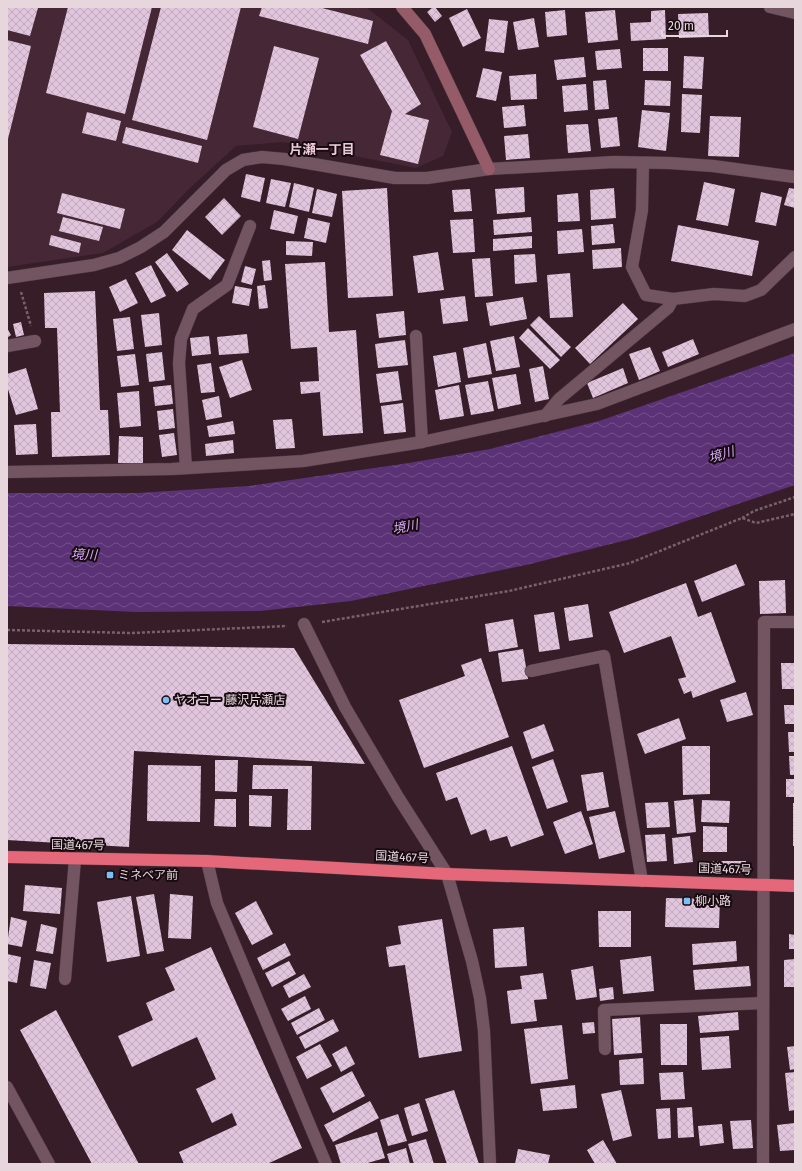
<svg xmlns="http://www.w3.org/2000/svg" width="802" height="1171" font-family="'Fira Sans','Noto Sans JP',sans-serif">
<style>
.built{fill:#462735}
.water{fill:url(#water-waves)}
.building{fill:url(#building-cross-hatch)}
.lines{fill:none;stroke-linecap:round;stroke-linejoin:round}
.lane-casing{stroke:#4e3842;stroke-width:13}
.street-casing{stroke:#4e3842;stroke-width:13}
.secondary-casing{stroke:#4e3842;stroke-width:13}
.highway-casing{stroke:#4e3842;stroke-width:13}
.path{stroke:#77616a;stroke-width:2.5;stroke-dasharray:3 2;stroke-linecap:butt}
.lane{stroke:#735561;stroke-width:12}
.street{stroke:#735561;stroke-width:12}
.secondary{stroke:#955b68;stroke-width:12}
.highway{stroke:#e46879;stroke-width:12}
.poi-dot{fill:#7dbef9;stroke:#170b10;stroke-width:1.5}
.labels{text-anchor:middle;stroke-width:4;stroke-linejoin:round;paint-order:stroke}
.poi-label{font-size:12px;fill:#e8d6dd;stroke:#170b10;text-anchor:start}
.street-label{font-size:12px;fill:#e8d6dd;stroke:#170b10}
.neighbourhood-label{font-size:13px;font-weight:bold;fill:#efccda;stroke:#170b10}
.water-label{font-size:13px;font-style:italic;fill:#d8aaf9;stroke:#170b10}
</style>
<defs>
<pattern id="water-waves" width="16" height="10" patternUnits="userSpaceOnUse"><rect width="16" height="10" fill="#5c3277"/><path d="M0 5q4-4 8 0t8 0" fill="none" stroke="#734f8a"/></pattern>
<pattern id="building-cross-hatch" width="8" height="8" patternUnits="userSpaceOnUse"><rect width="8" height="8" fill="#e0c5dc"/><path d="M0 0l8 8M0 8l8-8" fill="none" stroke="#c1aabd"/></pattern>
</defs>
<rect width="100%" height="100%" fill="#361d28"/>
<path class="built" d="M7,7H366L408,40L452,132L443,156L416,168L283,142L236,146L191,187L157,222L103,253L7,267Z"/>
<path class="water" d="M795,353V485L635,538L526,565L351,601L260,611L136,612L7,606V493H137L249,486L409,463L490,449L599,421Z"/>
<path class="building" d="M7,7L38,8L30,36L7,30Z
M68,7H152L125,114L46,93Z
M161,7H241L207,140L132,120Z
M262,7H318L373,21L368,44L259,16Z
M433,7H435L442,16L435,22L427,12Z
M467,9L481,38L463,47L449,18Z
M565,10L567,35L547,37L545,12Z
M615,10L618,40L588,43L585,12Z
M665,10L666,39L631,41L630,23L651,22V11Z
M708,13L709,37L679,38L678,14Z
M534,18L539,47L518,50L513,22Z
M489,19L508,21L504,53L485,51Z
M7,40L31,46L8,139H7Z
M386,41L421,104L405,114L429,120L418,164L380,155L392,111L360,55Z
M274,46L319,58L298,139L253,127Z
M643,48H668V71H643Z
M620,49L622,68L597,70L595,51Z
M684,56L704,57L702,89L683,88Z
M584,57L586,77L557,80L554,60Z
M483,68L502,72L496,101L476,97Z
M536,74L537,99L511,100L509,76Z
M606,80L609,109L595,110L593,81Z
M645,80L671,81L670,106L644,105Z
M586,84L588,110L564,112L562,86Z
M682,94L702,95L700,133L681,132Z
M524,105L526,126L504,128L502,107Z
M642,110L670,113L666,151L638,147Z
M87,112L121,121L116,141L82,133Z
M710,116L741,117L739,157L708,156Z
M617,117L620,146L601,148L598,119Z
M588,124L591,151L568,153L566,125Z
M126,127L202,146L198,163L122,143Z
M528,134L530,158L506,160L504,136Z
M246,174L265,178L260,202L241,197Z
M271,179L291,183L285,207L266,203Z
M704,182L735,189L728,226L696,220Z
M294,183L314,188L309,212L289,207Z
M524,187L525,212L497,214L495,189Z
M387,188L393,296L348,298L342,191Z
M614,188L616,218L591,220L590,190Z
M789,188L795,189V208L784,205Z
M317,189L337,194L332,217L312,213Z
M470,189L472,211L454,212L452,190Z
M761,192L782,197L776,226L755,222Z
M62,193L125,209L120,229L57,213Z
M578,193L580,221L558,222L557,195Z
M224,198L241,216L222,235L205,217Z
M274,210L298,216L294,234L270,229Z
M63,217L103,227L99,241L59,231Z
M531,217L532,232L494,235L493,220Z
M308,218L330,223L326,243L304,238Z
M473,219L475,252L453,253L450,220Z
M613,224L615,243L592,245L591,226Z
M678,225L759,241L752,276L671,261Z
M582,229L584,252L558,254L557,231Z
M187,230L225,260L210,280L172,250Z
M51,235L81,243L79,253L49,245Z
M532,236V248L493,251V239Z
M286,241L313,242L312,256L286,255Z
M621,248L622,267L593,269L592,250Z
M438,252L444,290L418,293L413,256Z
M167,253L189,284L177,292L155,262Z
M535,254L537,282L515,284L514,255Z
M490,258L493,296L475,297L472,259Z
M270,260L272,280L264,281L262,261Z
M325,262L329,332L356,330L363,433L323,436L320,392L301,394L300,382L319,381L317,347L291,349L285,264Z
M151,265L166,296L151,303L135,273Z
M245,266L256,269L252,285L241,282Z
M570,273L573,317L550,318L547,275Z
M126,279L138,303L120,312L109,287Z
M265,285L268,308L259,309L257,286Z
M235,286L252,289L249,306L232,303Z
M95,291L100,410H108L110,455L52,457L51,412H60L57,328H45L44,293Z
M465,296L468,321L443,324L440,299Z
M523,297L527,319L490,326L486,303Z
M623,303L638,319L590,364L575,348Z
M404,311L406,335L379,338L376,314Z
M159,313L162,345L145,347L141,315Z
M539,316L571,347L561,357L530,325Z
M130,317L134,349L117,351L113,319Z
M21,322L24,335L16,337L13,324Z
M7,328L11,335L7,338Z
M528,328L560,360L550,369L519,338Z
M247,334L249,353L219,355L217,337Z
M209,336L211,354L192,356L190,338Z
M514,336L520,367L496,371L490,341Z
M693,339L699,354L668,367L662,352Z
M405,340L408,365L378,368L375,344Z
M486,343L492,374L468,378L463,348Z
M650,347L660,371L639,380L629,354Z
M162,352L165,380L149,382L146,354Z
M456,352L461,382L438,387L433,356Z
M135,354L139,385L121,387L117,356Z
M242,360L252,390L230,398L219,367Z
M211,363L215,392L201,393L197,365Z
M543,366L549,399L535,402L529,369Z
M26,368L38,409L16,415L7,386V374Z
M623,368L628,383L593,398L587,383Z
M398,371L402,400L380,403L376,374Z
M516,374L521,404L498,409L492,378Z
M488,381L494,411L471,415L465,385Z
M171,385L173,404L155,406L153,387Z
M459,385L464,416L440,420L435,390Z
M139,391L141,426L120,428L117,393Z
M219,396L222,417L206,420L202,400Z
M403,403L406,432L384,434L381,406Z
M173,409L175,428L159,430L157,411Z
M292,419L295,448L276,449L273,420Z
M233,421L235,434L209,437L207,426Z
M36,424L38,454L16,455L14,425Z
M174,433L177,455L162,457L159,435Z
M119,436L143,437V464L118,463Z
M233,440L234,453L206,456L205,444Z
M736,564L745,585L702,602L694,581Z
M785,580L786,613L760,614L759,581Z
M686,583L698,617L711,612L736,682L693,698L691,691L684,694L678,679L686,677L671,636L624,653L609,612Z
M588,604L593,637L569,641L564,608Z
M554,612L560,649L539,652L534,615Z
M513,619L518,647L489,652L485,624Z
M7,644L294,648L365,764L134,751L129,847L7,840Z
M523,649L528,679L502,682L498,653Z
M481,658L509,737L424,768L399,700L465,676L461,665Z
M781,663H795V689H782Z
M746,692L753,715L727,722L720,700Z
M784,705H795V724H785Z
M679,718L686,739L645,754L637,734Z
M544,724L554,751L532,759L523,732Z
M788,732H795V752H789Z
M512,746L544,835L511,847L507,836L490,841L486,829L471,835L457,797L446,801L436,773Z
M682,746H710V794L683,795Z
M789,756H795V775H790Z
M553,759L568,802L547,809L532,767Z
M215,760H238L237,792L215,791Z
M148,765L201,766L200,822L147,821Z
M253,765L312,766L311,830H287L288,789H252Z
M603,772L609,807L587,811L581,775Z
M786,779H795V797H786Z
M249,795L272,796L271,827L249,826Z
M215,799H236V827L214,826Z
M693,799L696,832L677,834L674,801Z
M702,800L730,801L729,823L701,822Z
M668,802L670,827L647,828L645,803Z
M793,803H795V846H793Z
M581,811L593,844L565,854L553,822Z
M615,811L625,852L599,859L589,817Z
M703,826L727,827V852H703Z
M665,834L667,861L647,862L645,835Z
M690,836L693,862L674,864L672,838Z
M702,861H746V873H702Z
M25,885L62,888L60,914L23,911Z
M154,894L164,951L147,954L136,897Z
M170,894L193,896L191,939L168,938Z
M131,896L140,956L107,962L97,902Z
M666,898L720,899L719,928L665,927Z
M256,901L273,934L252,945L235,913Z
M598,911H631V947H599Z
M11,917L27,921L22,947L7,944Z
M442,919L462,1051L419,1058L405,965L389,967L386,947L401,944L398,926Z
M41,924L57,928L53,954L36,951Z
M524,927L527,966L495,968L493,929Z
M789,934L795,935V949H789Z
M736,941L737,961L693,965L692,944Z
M285,943L291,955L263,970L257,958Z
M211,947L302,1148L267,1164H255L254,1163L251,1164H184L179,1152L237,1125L232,1113L212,1123L196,1089L216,1079L197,1037L132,1067L118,1036L153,1020L146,1003L175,990L165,968Z
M7,954L21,957L17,983L7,981Z
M651,956L654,991L623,994L620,960Z
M795,959V987H784V960Z
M34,960L51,963L46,989L30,986Z
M289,961L296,974L272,987L265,973Z
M593,966L597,997L576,1000L571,970Z
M749,966L751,986L695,990L693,970Z
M543,973L547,999L534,1000L537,1021L511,1024L507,991L522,989L520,976Z
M304,974L311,987L289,998L283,986Z
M613,987L614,999L600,1001L599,989Z
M305,996L311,1009L288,1021L281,1009Z
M319,1008L325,1020L297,1035L291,1023Z
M56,1010L139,1164H92L20,1030Z
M738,1012L739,1030L700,1033L698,1016Z
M640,1017L642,1053L614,1055L612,1019Z
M333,1019L339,1031L305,1049L299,1037Z
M594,1022L595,1033L583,1034L582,1023Z
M660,1024H687V1065H661Z
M562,1025L568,1079L531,1084L524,1029Z
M729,1036L731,1068L702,1070L700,1038Z
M320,1044L332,1066L307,1079L296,1057Z
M346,1046L355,1064L341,1072L332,1054Z
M795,1046V1069L790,1070L787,1047Z
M643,1058L644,1084L620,1085L619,1060Z
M352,1071L365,1096L333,1113L320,1088Z
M683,1072L685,1099L661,1100L659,1073Z
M795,1072V1110L789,1111L785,1073Z
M575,1085L577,1108L543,1111L540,1089Z
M454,1090L479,1164H447L425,1099Z
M621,1090L632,1136L613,1141L601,1094Z
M370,1101L379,1118L333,1142L324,1125Z
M419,1103L428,1131L412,1136L404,1108Z
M692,1107L694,1137L678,1138L677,1108Z
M670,1108L671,1138L658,1139L656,1109Z
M398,1114L407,1141L388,1146L380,1120Z
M751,1120L753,1148L733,1149L730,1121Z
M795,1123V1150L780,1151L777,1125Z
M722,1124L724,1143L700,1146L698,1126Z
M377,1132L385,1158L364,1164H341L335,1145Z
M426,1139L434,1164H414L408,1144Z
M603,1140L617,1164H595L587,1150Z
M406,1148L410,1164H390L387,1154Z
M518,1149L550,1155L548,1164H515Z"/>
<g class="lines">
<defs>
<path id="lane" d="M643,163L642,210L632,267L646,295L673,299L714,294L745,296L761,290L795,257
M416,336L422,442
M7,346L35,341
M545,416L559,399L668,308L673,299
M186,468L179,363L181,339L193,309L227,285L250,226
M605,1049L604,1010L763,1003
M7,1087L49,1164"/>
<path id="street" d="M770,7L795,13
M7,278L94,265L119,258L141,247L164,232L226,170L243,160L262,157L284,159L395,178H427L489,169L614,162L669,163L713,166L795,177
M7,472L172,469L303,461L422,442L597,404L795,329
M304,624L345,707L398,797L447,874L472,961L480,998L484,1031L490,1164
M531,671L604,656L642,881
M207,861L217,903L326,1164
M65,979L75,859
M763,1164L764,622H795"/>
<path id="secondary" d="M402,7L425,34L489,169"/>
<path id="highway" d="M7,857L207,861L447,874L795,886"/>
</defs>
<use href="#lane" class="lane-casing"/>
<use href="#street" class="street-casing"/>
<use href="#secondary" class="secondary-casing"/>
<use href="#highway" class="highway-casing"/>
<path class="path" d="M21,292L31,326
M742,518L754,511L795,497
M322,622L509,591L630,563L742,518L756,523L795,514
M7,630L132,633L287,626"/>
<use href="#lane" class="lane"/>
<use href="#street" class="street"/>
<use href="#secondary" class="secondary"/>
<use href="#highway" class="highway"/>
</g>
<g class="poi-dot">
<circle cx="166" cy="700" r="4"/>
<rect x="106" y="871" width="8" height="8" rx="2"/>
<rect x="683" y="897" width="8" height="8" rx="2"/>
</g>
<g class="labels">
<g class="poi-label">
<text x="174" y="704">ヤオコー 藤沢片瀬店</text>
<text x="118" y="879">ミネベア前</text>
<text x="695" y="905">柳小路</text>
</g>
<g class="street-label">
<text transform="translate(78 845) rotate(1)" y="4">国道467号</text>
<text transform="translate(402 857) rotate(3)" y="4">国道467号</text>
<text transform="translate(725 869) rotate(2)" y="4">国道467号</text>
</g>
<g class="neighbourhood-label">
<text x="322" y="154">片瀬一丁目</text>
</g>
<g class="water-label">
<text transform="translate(721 454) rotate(-16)" y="5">境川</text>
<text transform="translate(405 526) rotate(-11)" y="5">境川</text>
<text transform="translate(84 554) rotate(2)" y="5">境川</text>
</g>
</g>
<rect width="802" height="1171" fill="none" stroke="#e8d6dd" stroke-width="16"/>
<path d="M662 30v6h65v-6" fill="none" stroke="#e8d6dd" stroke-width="2"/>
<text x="668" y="30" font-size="12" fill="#e8d6dd" stroke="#170b10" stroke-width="3" paint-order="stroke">20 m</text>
</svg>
